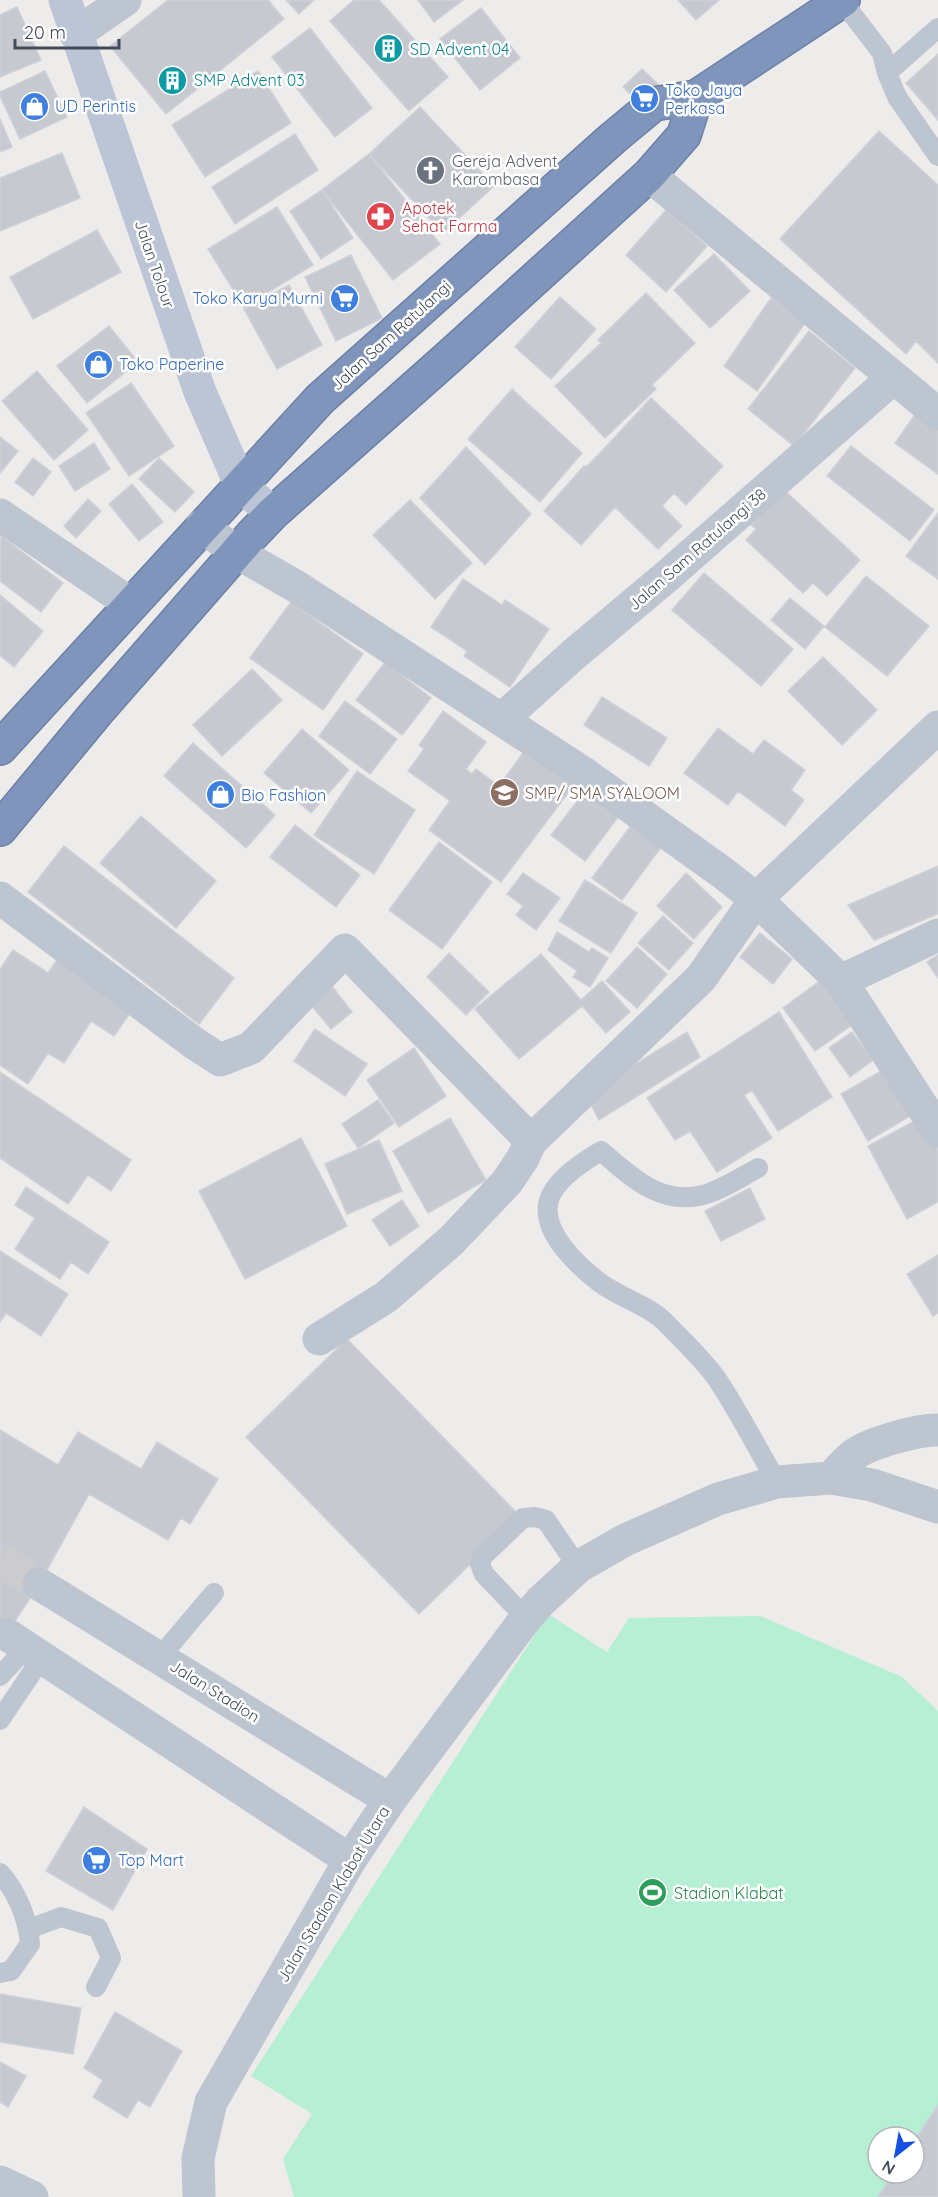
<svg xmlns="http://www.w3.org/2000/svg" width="938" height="2197" font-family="Quicksand,sans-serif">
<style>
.green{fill:#b6efd4;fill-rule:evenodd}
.building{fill:#c7c9d1;stroke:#cfd0d7;stroke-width:1.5}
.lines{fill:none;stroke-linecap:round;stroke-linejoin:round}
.street-tunnel{stroke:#cccbce;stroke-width:33;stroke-dasharray:33 16;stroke-linecap:butt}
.highway-casing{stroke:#6c80a8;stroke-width:36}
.lane{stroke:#bdc5d1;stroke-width:20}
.street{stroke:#bdc5d1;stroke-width:33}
.secondary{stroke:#bcc5d5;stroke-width:33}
.highway{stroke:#8095bc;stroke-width:33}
.labels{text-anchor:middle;stroke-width:5;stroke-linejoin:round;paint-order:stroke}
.culture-label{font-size:16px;fill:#0d838f;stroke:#fff;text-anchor:start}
.shop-label{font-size:16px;fill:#366cbe;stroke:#fff;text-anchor:start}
.worship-label{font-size:16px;fill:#5b616d;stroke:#fff;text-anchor:start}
.health-label{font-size:16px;fill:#be3a42;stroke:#fff;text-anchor:start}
.street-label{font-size:16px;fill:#434b59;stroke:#fff}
.education-label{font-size:16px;fill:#785e54;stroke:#fff;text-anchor:start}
.leisure-label{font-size:16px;fill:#27864d;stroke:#fff;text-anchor:start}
</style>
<rect width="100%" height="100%" fill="#eeebeb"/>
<path class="green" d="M548,1614L607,1652L629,1618L760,1616L902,1677L938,1711V2197H294L283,2159L312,2114L251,2076ZM878,2137H914V2173H878Z"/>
<path class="building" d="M168,0H268L284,19L166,114L110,46Z
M286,0H314L299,14Z
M354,0H379L448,77L409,111L330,21Z
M418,0H463L434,22Z
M678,0H719L696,20Z
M17,7L41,60L0,77V15Z
M481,8L520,58L480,90L440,39Z
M310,28L372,108L335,137L272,57Z
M938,54V120L906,83Z
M642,69L663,89L645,109L623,87Z
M45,71L67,117L20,139L0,96V92Z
M258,71L291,123L205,177L172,125Z
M420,107L494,186L443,233L369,154Z
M0,119L12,147L0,152Z
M879,131L938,185V363L916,341L906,354L780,239Z
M295,134L318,170L235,224L212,187Z
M62,153L80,198L0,231V178Z
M369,154L440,244L393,280L322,190Z
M322,190L353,238L321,259L290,211Z
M277,207L313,265L244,307L208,249Z
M666,210L707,246L666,292L626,255Z
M97,230L121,272L33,319L10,277Z
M714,254L750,291L710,328L674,290Z
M351,255L382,318L336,341L305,277Z
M289,285L322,345L277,369L244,309Z
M646,293L695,343L652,385L656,389L605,438L555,386L601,343L598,340Z
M560,297L596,329L551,379L515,347Z
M771,298L805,323L757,391L724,366Z
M109,326L138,362L87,403L57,366Z
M809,331L855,368L794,446L748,409Z
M37,371L88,430L54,460L2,401Z
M131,383L174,446L129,476L86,413Z
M512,389L582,453L540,502L468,439Z
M651,398L723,466L686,505L674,493L662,506L682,526L658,549L615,507L581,545L544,511L584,466L586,467L601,452Z
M916,413L938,428V474L895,443Z
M0,437L18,451L0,473Z
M94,443L110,469L75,491L59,466Z
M851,446L934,510L910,541L827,476Z
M466,447L531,514L485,565L420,498Z
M33,458L51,472L33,496L15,482Z
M159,458L194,492L175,512L139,479Z
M132,484L163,522L139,541L109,504Z
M784,490L860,560L827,596L813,583L803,593L746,540L756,529L751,525Z
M88,499L101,511L76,538L64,526Z
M410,500L472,563L435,599L373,535Z
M938,513V579L906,556Z
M1,536L63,583L41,612L0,581Z
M704,573L793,649L761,686L672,610Z
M866,576L929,626L887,676L825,627Z
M463,579L502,605L505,600L549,629L510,687L464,656L467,651L431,627Z
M0,595L43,631L14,667L0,655Z
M790,598L824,626L805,649L771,620Z
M291,602L363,654L323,710L250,658Z
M823,657L877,710L842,745L788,691Z
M385,662L431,698L402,735L356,700Z
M252,669L282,700L222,756L193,725Z
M602,697L667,738L649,766L584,725Z
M345,701L397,739L370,774L319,736Z
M443,711L486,742L466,769L472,774L476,769L499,786L525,750L574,785L501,882L429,830L450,801L408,771L424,749L419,745Z
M718,728L753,754L764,740L805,770L791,790L804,800L785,826L738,791L728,805L684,773Z
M302,729L349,770L311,813L264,773Z
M193,743L275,815L246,848L164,776Z
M357,771L415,810L374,874L314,835Z
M585,791L619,816L585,861L551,835Z
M141,816L216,881L176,928L100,863Z
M635,820L665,842L622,900L592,878Z
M295,825L360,875L336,907L270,857Z
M439,842L492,882L442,949L389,910Z
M64,846L234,978L199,1024L28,892Z
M938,866V914L874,940L848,905Z
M523,873L560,898L536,930L516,915L523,906L507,894Z
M686,873L722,907L694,939L657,906Z
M585,880L637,913L611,953L559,921Z
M663,916L693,943L669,970L638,943Z
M557,932L589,952L592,948L608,958L590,987L573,977L577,971L548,950Z
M760,933L792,959L773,984L740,957Z
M637,947L667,974L637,1008L606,981Z
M13,950L48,973L60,956L135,1006L114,1036L91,1021L64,1063L48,1053L28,1084L0,1065V969Z
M449,953L489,992L466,1015L427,977Z
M541,954L581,1000L602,981L630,1012L606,1033L582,1006L519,1059L475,1009Z
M938,955V978L927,962Z
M824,978L856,1022L815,1051L783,1008Z
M327,980L352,1012L331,1029L305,998Z
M779,1012L832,1097L778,1131L752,1090L744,1095L772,1138L717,1172L690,1131L675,1140L647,1098Z
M315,1029L367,1064L345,1096L294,1061Z
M687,1032L700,1057L599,1120L586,1095Z
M852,1032L873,1060L850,1077L829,1048Z
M414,1048L446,1096L399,1127L367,1080Z
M888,1067L915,1113L868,1141L841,1094Z
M0,1072L131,1160L111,1191L88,1175L68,1204L0,1158Z
M378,1100L394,1123L358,1148L342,1124Z
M924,1116L938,1142V1202L907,1219L868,1146Z
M450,1118L486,1180L428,1213L393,1151Z
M301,1138L347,1226L245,1279L199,1191Z
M379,1140L402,1191L347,1214L325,1164Z
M26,1187L109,1242L88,1274L71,1262L60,1279L15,1249L35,1218L15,1205Z
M750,1188L765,1219L721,1241L705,1211Z
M402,1200L419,1226L390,1246L372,1220Z
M0,1251L68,1294L41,1336L6,1313L0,1322Z
M938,1255V1313L933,1316L907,1274Z
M347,1339L520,1516L419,1614L246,1437Z
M0,1430L58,1465L78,1432L141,1469L157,1442L218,1479L190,1524L181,1518L168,1540L89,1494L39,1584L0,1644Z
M84,1807L147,1849L113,1910L46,1871Z
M0,1994L81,2008L73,2054L0,2042Z
M115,2012L182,2051L150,2107L138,2100L127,2118L93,2097L103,2080L84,2068Z
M0,2062L26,2076L8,2107L0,2102Z
M938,2105V2197H878L894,2173H914V2142Z"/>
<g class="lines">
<path class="street-tunnel" d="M0,1560L39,1584"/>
<defs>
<path id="highway" d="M0,748L320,399L613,138L654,104L696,97L843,0
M0,829L97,712L251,536L273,513L451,355L649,175L684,135L696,97"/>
</defs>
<use href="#highway" class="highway-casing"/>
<path class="lane" d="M842,1L882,53L887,73L897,97L938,156
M887,73L938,28
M758,1168C741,1177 722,1190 703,1195C661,1206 631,1177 601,1151C584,1161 555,1180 549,1200C540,1231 577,1265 599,1282C618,1297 648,1305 665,1322C682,1340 703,1359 717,1379C739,1412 757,1448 777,1482
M526,1618L484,1574L480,1564L483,1556L523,1518L535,1517L546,1520L578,1567
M160,1657L214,1593
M0,1676L27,1647
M0,1720L41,1659
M0,1873C17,1892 28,1919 30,1944L11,1971L0,1973
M29,1929L61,1917L98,1928L111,1958L96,1987"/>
<path class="street" d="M76,34L125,0
M649,175L938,414
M0,515L131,604
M202,526L236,552L297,587L582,772L723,873L756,899L841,981L938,935
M502,719L573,655L666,577L893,378
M0,898L194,1043L220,1060L251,1048L345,950L531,1141L701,978L756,899L938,727
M841,981L938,1131
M319,1339L386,1297L451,1241L507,1182L523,1158L531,1141
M831,1478L872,1485L938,1507
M39,1584L390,1800
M6,1634L350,1860
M0,2182L32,2197
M199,2197L198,2158L211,2102L350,1860L390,1800L526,1618L541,1601L578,1567L625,1540L718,1499L777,1482L831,1478C839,1470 846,1460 855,1454C870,1443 920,1429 938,1430"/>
<path class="secondary" d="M65,0L200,392L241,486L273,513"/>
<use href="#highway" class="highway"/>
</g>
<defs>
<symbol id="building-disc" viewBox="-11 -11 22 22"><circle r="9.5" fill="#0f9aa8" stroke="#fff"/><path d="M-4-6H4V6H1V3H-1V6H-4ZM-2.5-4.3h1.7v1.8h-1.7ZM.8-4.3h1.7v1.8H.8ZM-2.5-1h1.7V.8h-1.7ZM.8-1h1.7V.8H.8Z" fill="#fff"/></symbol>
<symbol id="supermarket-disc" viewBox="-11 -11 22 22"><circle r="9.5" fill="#3f7fe0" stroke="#fff"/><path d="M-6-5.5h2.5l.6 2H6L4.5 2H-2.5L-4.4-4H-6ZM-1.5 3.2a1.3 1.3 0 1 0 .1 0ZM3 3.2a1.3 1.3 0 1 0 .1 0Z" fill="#fff"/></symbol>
<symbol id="shop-disc" viewBox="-11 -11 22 22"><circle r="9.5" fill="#3f7fe0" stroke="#fff"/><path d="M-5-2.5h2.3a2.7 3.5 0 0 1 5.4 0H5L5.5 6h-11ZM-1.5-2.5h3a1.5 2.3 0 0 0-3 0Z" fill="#fff"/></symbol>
<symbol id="church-disc" viewBox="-11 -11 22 22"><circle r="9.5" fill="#6b7280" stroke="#fff"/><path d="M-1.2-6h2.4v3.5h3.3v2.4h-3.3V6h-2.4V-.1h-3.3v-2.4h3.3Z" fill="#fff"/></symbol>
<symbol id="pharmacy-disc" viewBox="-11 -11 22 22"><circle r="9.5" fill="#e0444e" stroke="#fff"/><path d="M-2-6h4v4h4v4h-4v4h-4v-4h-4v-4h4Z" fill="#fff"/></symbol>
<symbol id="school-disc" viewBox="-11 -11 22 22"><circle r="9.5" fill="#8d6e63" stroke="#fff"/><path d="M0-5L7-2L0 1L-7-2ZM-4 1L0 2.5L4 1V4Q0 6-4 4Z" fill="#fff"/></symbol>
<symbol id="stadium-disc" viewBox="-11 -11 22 22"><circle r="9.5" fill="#2e9e5b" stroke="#fff"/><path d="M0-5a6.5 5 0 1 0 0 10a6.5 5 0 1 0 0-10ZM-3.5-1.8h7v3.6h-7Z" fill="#fff"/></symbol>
</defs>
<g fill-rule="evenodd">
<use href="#building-disc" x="372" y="32" width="33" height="33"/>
<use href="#building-disc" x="156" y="64" width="33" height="33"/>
<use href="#supermarket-disc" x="628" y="82" width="33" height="33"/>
<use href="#shop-disc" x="18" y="90" width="33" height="33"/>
<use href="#church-disc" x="414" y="154" width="33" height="33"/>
<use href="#pharmacy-disc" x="364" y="200" width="33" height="33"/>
<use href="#supermarket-disc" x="328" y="282" width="33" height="33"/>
<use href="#shop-disc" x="82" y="348" width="33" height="33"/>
<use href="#school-disc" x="488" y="776" width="33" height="33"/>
<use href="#shop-disc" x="204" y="778" width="33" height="33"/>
<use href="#supermarket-disc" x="80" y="1844" width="33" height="33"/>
<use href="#stadium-disc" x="636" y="1876" width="33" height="33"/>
</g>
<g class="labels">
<g class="culture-label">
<text x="410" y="55">SD Advent 04</text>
<text x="194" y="86">SMP Advent 03</text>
</g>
<g class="shop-label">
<text x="665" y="96">Toko Jaya<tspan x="665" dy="18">Perkasa</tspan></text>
<text x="55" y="112">UD Perintis</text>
<text x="323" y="304" text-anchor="end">Toko Karya Murni</text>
<text x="119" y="370">Toko Paperine</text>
<text x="241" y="801">Bio Fashion</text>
<text x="118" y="1866">Top Mart</text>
</g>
<g class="worship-label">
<text x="452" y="167">Gereja Advent<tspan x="452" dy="18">Karombasa</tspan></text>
</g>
<g class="health-label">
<text x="402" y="214">Apotek<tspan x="402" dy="18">Sehat Farma</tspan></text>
</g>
<g class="street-label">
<text transform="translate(155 264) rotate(71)" y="6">Jalan Tolour</text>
<text transform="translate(391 335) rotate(-42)" y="6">Jalan Sam Ratulangi</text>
<text transform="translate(697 549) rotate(-41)" y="6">Jalan Sam Ratulangi 38</text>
<text transform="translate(215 1691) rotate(32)" y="6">Jalan Stadion</text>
<text transform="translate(333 1894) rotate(-59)" y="6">Jalan Stadion Klabat Utara</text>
</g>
<g class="education-label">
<text x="525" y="799">SMP/ SMA SYALOOM</text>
</g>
<g class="leisure-label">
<text x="674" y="1899">Stadion Klabat</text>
</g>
</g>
<g transform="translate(896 2155) rotate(211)"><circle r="28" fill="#ffffff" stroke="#b4b7bd" stroke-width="1.5"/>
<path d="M0-4.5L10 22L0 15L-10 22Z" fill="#144fdf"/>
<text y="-9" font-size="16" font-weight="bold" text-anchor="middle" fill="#434b59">N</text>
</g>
<path d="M15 39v9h104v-9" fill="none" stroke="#434b59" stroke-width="3"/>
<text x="24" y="39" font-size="18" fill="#434b59" stroke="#ffffff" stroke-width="4.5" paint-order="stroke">20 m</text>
</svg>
